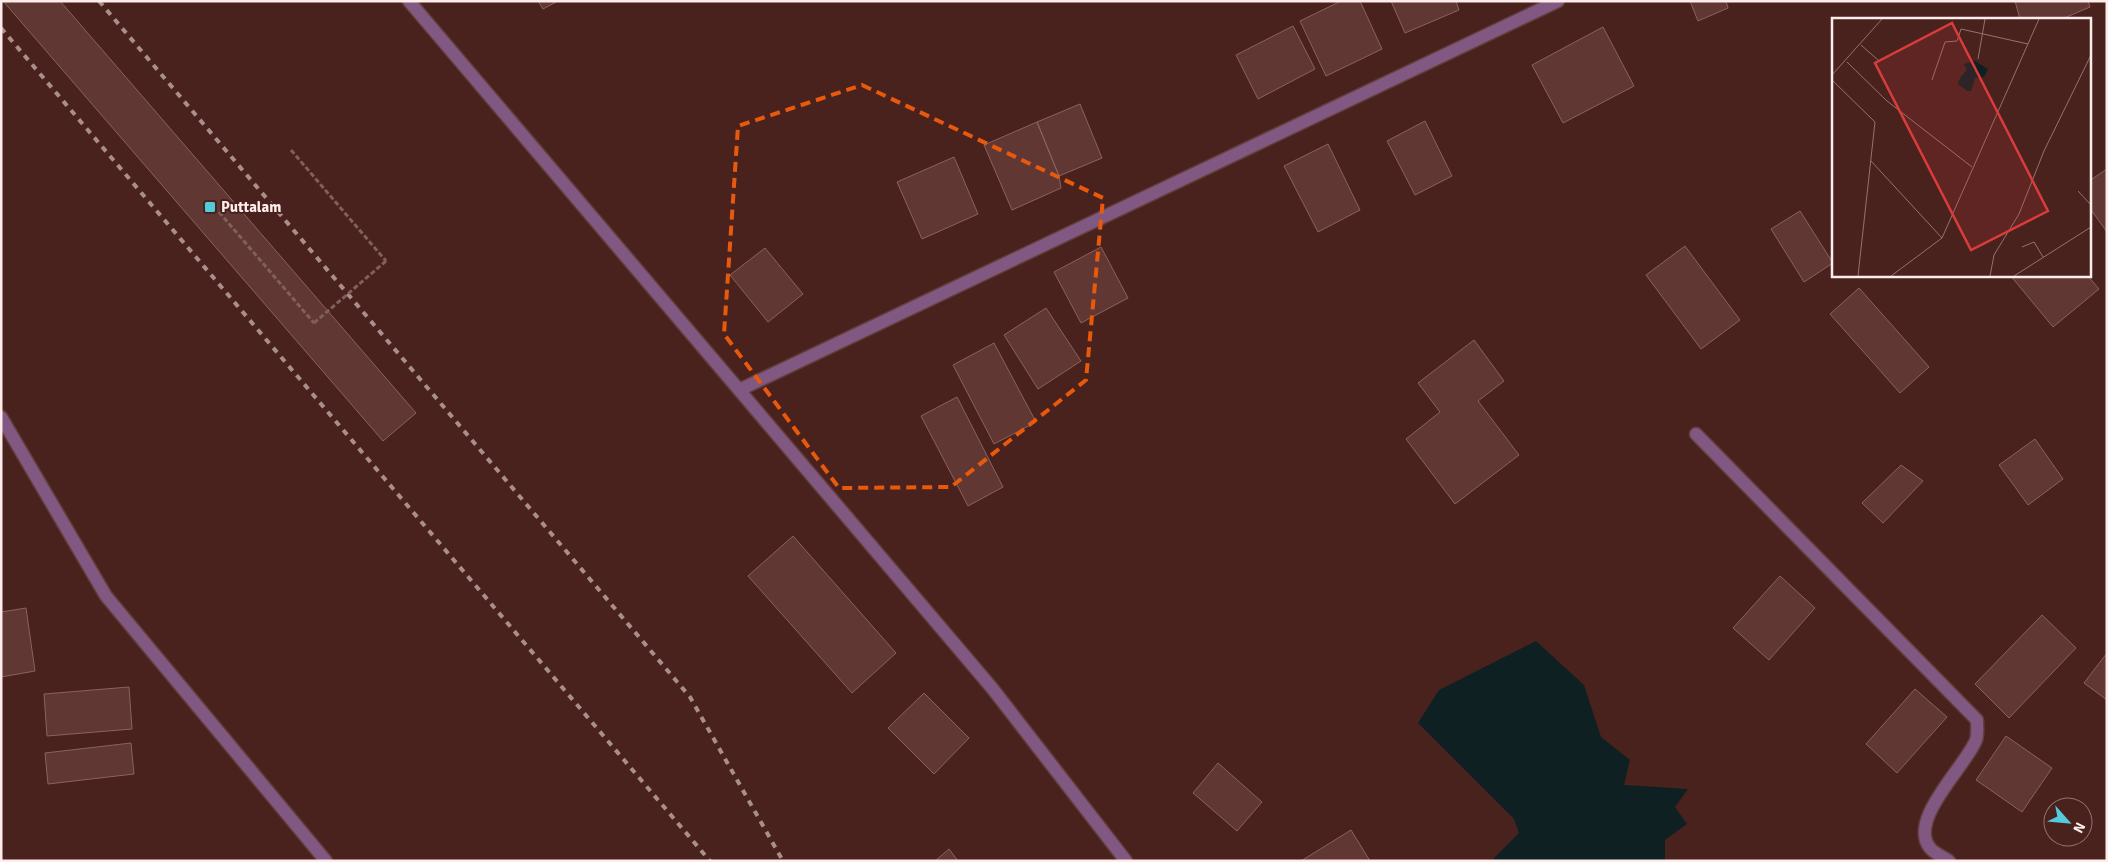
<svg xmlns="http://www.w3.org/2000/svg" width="2108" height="862" font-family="Signika,sans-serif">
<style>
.water{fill:#0f2023}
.building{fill:#613733;stroke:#8e615b}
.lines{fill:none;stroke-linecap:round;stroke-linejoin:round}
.minor-casing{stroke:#623e3b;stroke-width:15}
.path{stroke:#805f5c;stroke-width:3;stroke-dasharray:5 2.5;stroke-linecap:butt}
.minor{stroke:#815881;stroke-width:12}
.rail{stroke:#a98e8b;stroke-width:4;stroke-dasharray:6 6;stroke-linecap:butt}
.path-bridge{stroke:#805f5c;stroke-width:3;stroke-dasharray:5 2.5;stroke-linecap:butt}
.marked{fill:none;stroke:#e8590c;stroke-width:4;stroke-dasharray:10 6;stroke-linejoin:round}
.poi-dot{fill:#53cbda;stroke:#49221e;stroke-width:2}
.labels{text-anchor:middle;stroke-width:4;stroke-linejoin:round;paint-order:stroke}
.poi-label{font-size:15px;font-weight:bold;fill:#fdecea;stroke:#49221e;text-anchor:start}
.inset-road{fill:none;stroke:#917370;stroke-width:1}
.view{fill:#da3c3b;fill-opacity:0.15;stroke:#da3c3b;stroke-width:2.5}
.inset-edge{fill:none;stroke:#fdecea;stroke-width:2.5}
</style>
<rect width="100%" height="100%" fill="#49221e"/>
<path class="water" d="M1536,641L1584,685L1601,737L1630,760L1624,785L1688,789L1675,807L1687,824L1665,840V861H1494V858L1519,833L1514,819L1418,723L1439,690Z"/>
<path class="building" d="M3,1H60L416,413L383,441Z
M538,1H558L543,9Z
M1341,1H1360L1382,49L1326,76L1300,21Z
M1391,1H1456L1459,10L1405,33Z
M1690,1H1726L1728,8L1698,21Z
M2015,1H2088L2090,7L2062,19H2020Z
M1293,26L1315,69L1258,99L1236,55Z
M1603,27L1634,86L1563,123L1532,65Z
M1080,104L1102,158L1059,176L1037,122Z
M1425,121L1452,176L1415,195L1387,141Z
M1037,122L1059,176L1061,188L1012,210L984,145Z
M1328,144L1360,210L1318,232L1284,166Z
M954,157L978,214L922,239L897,182Z
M2107,169V232L2089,207V181Z
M1800,211L1833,263L1804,282L1771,229Z
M1685,246L1740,320L1701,349L1646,275Z
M1101,247L1128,298L1081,323L1054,272Z
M765,248L803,294L768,322L730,275Z
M2010,275H2087L2099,289L2053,327Z
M1859,288L1929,367L1900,393L1830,314Z
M1046,308L1081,361L1038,389L1004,335Z
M1474,340L1504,381L1478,401L1519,455L1455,504L1406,439L1440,412L1418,383Z
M994,343L1036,422L994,444L953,365Z
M957,397L1003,487L968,506L921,416Z
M2035,439L2063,479L2028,505L1999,465Z
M1901,465L1923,481L1883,523L1862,503Z
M793,536L896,653L852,693L748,576Z
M1780,576L1815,608L1769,660L1733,628Z
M26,608L35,671L1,677V612Z
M2042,615L2076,648L2009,718L1975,684Z
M2107,653V700L2084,683Z
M129,687L132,729L47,736L44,694Z
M1915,689L1947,717L1897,773L1866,744Z
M924,693L969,738L934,774L888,728Z
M2006,736L2052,768L2022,812L1976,780Z
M131,743L134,774L48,784L45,753Z
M1218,763L1262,802L1237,831L1193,793Z
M1351,830L1370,861H1301Z
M949,849L958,861H935Z"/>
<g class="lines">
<defs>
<path id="minor" d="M409,1L992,688L1126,861
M739,390L1558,1
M1,417L106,596L326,861
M1696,434L1977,720C1977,727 1978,734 1976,740C1966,766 1907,820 1930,848C1934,853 1943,857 1949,861"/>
</defs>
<use href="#minor" class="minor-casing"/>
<path class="path" d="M291,150L386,261
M219,212L314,323"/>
<use href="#minor" class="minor"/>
<path class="rail" d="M99,1L690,697L783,861
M1,28L710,861"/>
<path class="path-bridge" d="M314,323L386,261"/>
</g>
<path class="marked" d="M862,85L1103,198L1086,380L951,487L839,488L724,334L738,126Z"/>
<rect class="poi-dot" x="204" y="201" width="12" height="12" rx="2.5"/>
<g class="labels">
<g class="poi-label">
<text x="221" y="212">Puttalam</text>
</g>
</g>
<g transform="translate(1832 18)">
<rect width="259" height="259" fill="#49221e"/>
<path d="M143,43L156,51L152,59L143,60L139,73H135L126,66L128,60L135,52L132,46Z" fill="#0f2023"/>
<path class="inset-road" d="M29,27L46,42M146,41L153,1M15,44L55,83L140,149M0,57L50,1M0,62L43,104L26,258M100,62L113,24L125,23L129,11L196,26M39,143L110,220M246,173L259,187M190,229L202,224L211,239M59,258L110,220L207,1M158,258L162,237L187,196L212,133L259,37M182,258L259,209"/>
<path class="view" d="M120,5L216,193L139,232L43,45Z"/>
<rect width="259" height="259" class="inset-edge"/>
</g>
<rect width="2108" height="862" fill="none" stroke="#fdecea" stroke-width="5"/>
<g transform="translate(2068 822) rotate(117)"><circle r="24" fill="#49221e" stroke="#917370"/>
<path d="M0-4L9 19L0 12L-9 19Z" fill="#53cbda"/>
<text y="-8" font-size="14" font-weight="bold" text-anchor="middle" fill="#fdecea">N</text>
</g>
</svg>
